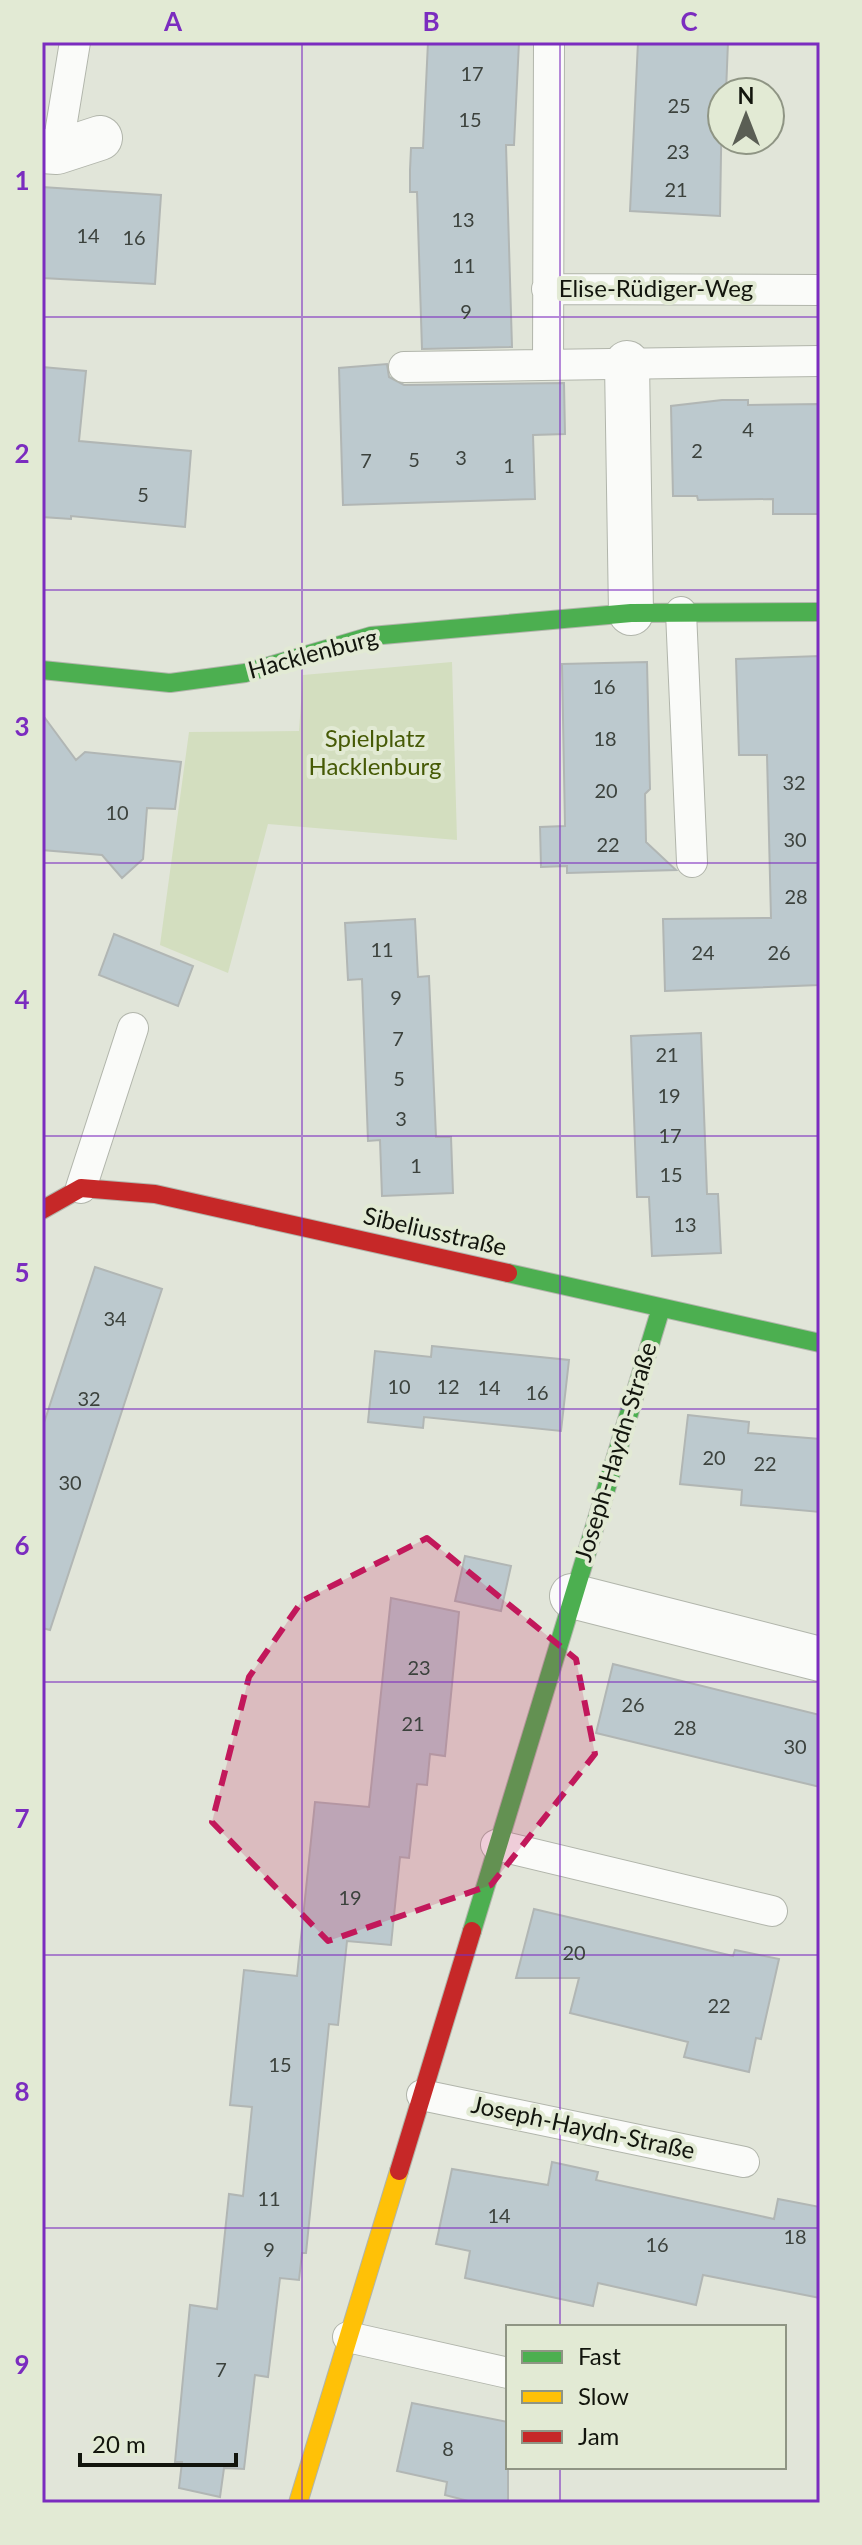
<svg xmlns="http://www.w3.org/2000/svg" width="862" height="2545" font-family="Lato,sans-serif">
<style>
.green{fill:#d3debf}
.building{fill:#bcc9ce;stroke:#b1b6b4;stroke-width:2}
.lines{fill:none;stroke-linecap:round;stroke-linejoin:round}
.lane-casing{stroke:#b1b5ab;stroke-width:32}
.street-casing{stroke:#b1b5ab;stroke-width:46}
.fast-casing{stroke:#b1b5ab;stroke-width:20}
.slow-casing{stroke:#b1b5ab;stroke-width:20}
.jam-casing{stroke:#b1b5ab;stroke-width:20}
.lane{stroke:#fafbf9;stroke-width:30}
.street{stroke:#fafbf9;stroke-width:44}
.fast{stroke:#4caf50;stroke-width:18}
.slow{stroke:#ffc107;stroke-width:18}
.jam{stroke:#c62828;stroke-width:18}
.marked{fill:#c2185b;fill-opacity:0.2;stroke:#c2185b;stroke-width:6;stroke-dasharray:16 10;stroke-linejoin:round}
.grid{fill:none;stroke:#7b2cbf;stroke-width:2;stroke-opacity:0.55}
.labels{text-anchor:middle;stroke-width:8;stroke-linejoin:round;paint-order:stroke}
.number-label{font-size:20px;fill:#3c423d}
.street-label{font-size:24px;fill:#12150d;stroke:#e2ead4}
.park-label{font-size:24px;fill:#465a06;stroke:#e2ead4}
.neatline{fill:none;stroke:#7b2cbf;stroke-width:3}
.grid-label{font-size:26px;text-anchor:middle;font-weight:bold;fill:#7b2cbf}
</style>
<rect width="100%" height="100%" fill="#e1e5d9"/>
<path class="green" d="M452,662L457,840L268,824L228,973L160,945L189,732L299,731L303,675Z"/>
<path class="building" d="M428,42H519L514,145H506L512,347L422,349L417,192H410V170L411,148H423Z
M638,42H728L726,92H722L720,216L630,211Z
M42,187L161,195L155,284L42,278Z
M387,364L389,377L404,385L564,383L565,434L533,435L535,499L343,505L339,368Z
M42,367L86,371L79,441L191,451L185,527L71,516V519L42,517Z
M722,400H748V405L820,404V514H773V499L698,500L697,496H673L671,406Z
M820,656L819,985L665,991L663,919L771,918L767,755H739L736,659Z
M647,662L650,789L645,794L646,842L676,870L567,873V866L541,867L540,827L565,826L562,664Z
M42,714L76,760L85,752L181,762L175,809L147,808L143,859L122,878L102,855L42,850Z
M415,919L418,977L429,976L436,1137H451L453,1193L382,1196L380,1140L368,1141L362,979L348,980L345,923Z
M114,934L193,966L178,1006L99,975Z
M701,1033L707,1194H718L721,1253L652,1256L649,1197H637L631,1036Z
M95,1267L162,1289L50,1630L42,1628V1429Z
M432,1346L569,1360L561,1431L424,1417L423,1428L368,1422L375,1351L431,1357Z
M688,1415L749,1422L748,1433L820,1439V1512L741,1505L742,1490L680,1484Z
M465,1556L511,1566L501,1611L455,1601Z
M391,1598L459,1612L445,1756L430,1754L427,1785L417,1784L409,1858L400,1857L391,1945L347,1941L338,2025L329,2024L306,2253H302L299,2280L280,2278L268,2377L255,2375L244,2469L224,2468L220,2497L179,2488L182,2462H175L190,2305L217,2309L229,2194L243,2196L252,2107L230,2105L244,1970L297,1976L315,1802L369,1807Z
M613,1664L820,1715V1787L596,1733Z
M534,1909L733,1956L735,1950L779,1959L761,2039L756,2038L749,2072L684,2057L688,2042L570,2013L579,1978H516Z
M552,2162L598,2172L596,2180L774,2219L778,2199L820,2207V2298L703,2275L696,2305L598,2283L593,2306L465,2278L470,2251L436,2244L452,2169L548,2185Z
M412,2403L508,2422V2503H476L445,2495L447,2482L397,2471Z"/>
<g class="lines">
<defs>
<path id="lane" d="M57,152L75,42
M547,289L820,290
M548,364L549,42
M404,367L820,361
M681,612L692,862
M81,1188L133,1028
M496,1845L772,1911
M422,2095L744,2162
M348,2337L508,2373"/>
<path id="street" d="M42,151L57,152L100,138
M627,363L631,613
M572,1596L820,1659"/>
<path id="fast" d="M42,670L170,683L245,673L371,636L631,613L820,612
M508,1273L820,1343
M472,1931L661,1308"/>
<path id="slow" d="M298,2503L399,2171"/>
<path id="jam" d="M42,1210L81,1188L155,1194L508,1273
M399,2171L472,1931"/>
</defs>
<use href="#lane" class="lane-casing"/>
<use href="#street" class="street-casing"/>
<use href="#fast" class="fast-casing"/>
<use href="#slow" class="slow-casing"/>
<use href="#jam" class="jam-casing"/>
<use href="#lane" class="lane"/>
<use href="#street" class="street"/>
<use href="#fast" class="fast"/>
<use href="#slow" class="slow"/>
<use href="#jam" class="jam"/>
</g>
<path class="marked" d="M427,1538L576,1659L595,1754L491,1885L328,1941L212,1822L249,1677L302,1601Z"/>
<path class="grid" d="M302,42V2503M560,42V2327M42,317H820M42,590H820M42,863H820M42,1136H820M42,1409H820M42,1682H820M42,1955H820M42,2228H820M560,2467V2503"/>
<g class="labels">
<g class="number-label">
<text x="472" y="81">17</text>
<text x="679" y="113">25</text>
<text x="470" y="127">15</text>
<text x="678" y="159">23</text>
<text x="676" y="197">21</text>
<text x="463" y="227">13</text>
<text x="88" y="243">14</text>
<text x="134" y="245">16</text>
<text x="464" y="273">11</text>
<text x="466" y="319">9</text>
<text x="748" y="437">4</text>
<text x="697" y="458">2</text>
<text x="461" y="465">3</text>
<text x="414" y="467">5</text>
<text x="366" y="468">7</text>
<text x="509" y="473">1</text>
<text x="143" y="502">5</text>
<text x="604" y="694">16</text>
<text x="605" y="746">18</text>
<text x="794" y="790">32</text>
<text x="606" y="798">20</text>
<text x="117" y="820">10</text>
<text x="795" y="847">30</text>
<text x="608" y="852">22</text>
<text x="796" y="904">28</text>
<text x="382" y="957">11</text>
<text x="703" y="960">24</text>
<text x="779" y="960">26</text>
<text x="396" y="1005">9</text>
<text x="398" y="1046">7</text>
<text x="667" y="1062">21</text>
<text x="399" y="1086">5</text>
<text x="669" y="1103">19</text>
<text x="401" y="1126">3</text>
<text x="670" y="1143">17</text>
<text x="416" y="1173">1</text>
<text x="671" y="1182">15</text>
<text x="685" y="1232">13</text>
<text x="115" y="1326">34</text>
<text x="399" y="1394">10</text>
<text x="448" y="1394">12</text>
<text x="489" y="1395">14</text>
<text x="537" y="1400">16</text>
<text x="89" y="1406">32</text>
<text x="714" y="1465">20</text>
<text x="765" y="1471">22</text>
<text x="70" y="1490">30</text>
<text x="419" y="1675">23</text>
<text x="633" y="1712">26</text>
<text x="413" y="1731">21</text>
<text x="685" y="1735">28</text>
<text x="795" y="1754">30</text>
<text x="350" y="1905">19</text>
<text x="574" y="1960">20</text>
<text x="719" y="2013">22</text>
<text x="280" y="2072">15</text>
<text x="269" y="2206">11</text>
<text x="499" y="2223">14</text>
<text x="795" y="2244">18</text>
<text x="657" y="2252">16</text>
<text x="269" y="2257">9</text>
<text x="221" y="2377">7</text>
<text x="448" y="2456">8</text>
</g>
<g class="street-label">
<text x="656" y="297">Elise-Rüdiger-Weg</text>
<text transform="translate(313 654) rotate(-15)" y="8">Hacklenburg</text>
<text transform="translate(435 1232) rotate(13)" y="8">Sibeliusstraße</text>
<text transform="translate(616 1452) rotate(-73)" y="8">Joseph-Haydn-Straße</text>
<text transform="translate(583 2128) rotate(12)" y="8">Joseph-Haydn-Straße</text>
</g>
<g class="park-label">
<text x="375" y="747">Spielplatz<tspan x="375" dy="28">Hacklenburg</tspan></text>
</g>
</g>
<rect width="862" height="2545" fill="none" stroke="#e2ead4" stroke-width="88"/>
<rect x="506" y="2325" width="280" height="144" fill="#e2ead4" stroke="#8f9584" stroke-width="2"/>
<rect x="522" y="2351" width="40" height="12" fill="#4caf50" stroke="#8f9584" stroke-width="2"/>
<text x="578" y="2365" font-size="24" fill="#12150d">Fast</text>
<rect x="522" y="2391" width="40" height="12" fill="#ffc107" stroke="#8f9584" stroke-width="2"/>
<text x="578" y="2405" font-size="24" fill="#12150d">Slow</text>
<rect x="522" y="2431" width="40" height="12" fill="#c62828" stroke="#8f9584" stroke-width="2"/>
<text x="578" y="2445" font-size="24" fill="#12150d">Jam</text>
<g transform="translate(746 116)"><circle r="38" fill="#e2ead4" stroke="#8f9584" stroke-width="2"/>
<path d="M0-6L14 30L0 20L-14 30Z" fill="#5a5e54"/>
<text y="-12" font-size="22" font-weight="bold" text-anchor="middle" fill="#12150d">N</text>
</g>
<path d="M80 2453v12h156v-12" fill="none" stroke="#12150d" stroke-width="4"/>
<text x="92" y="2453" font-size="24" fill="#12150d" stroke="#e2ead4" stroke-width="6" paint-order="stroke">20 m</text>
<rect x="44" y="44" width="774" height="2457" class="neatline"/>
<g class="grid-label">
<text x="173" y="31">A</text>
<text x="431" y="31">B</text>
<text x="689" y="31">C</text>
<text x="22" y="190">1</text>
<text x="22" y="463">2</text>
<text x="22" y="736">3</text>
<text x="22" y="1009">4</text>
<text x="22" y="1282">5</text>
<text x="22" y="1555">6</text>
<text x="22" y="1828">7</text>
<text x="22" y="2101">8</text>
<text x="22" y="2374">9</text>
</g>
</svg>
